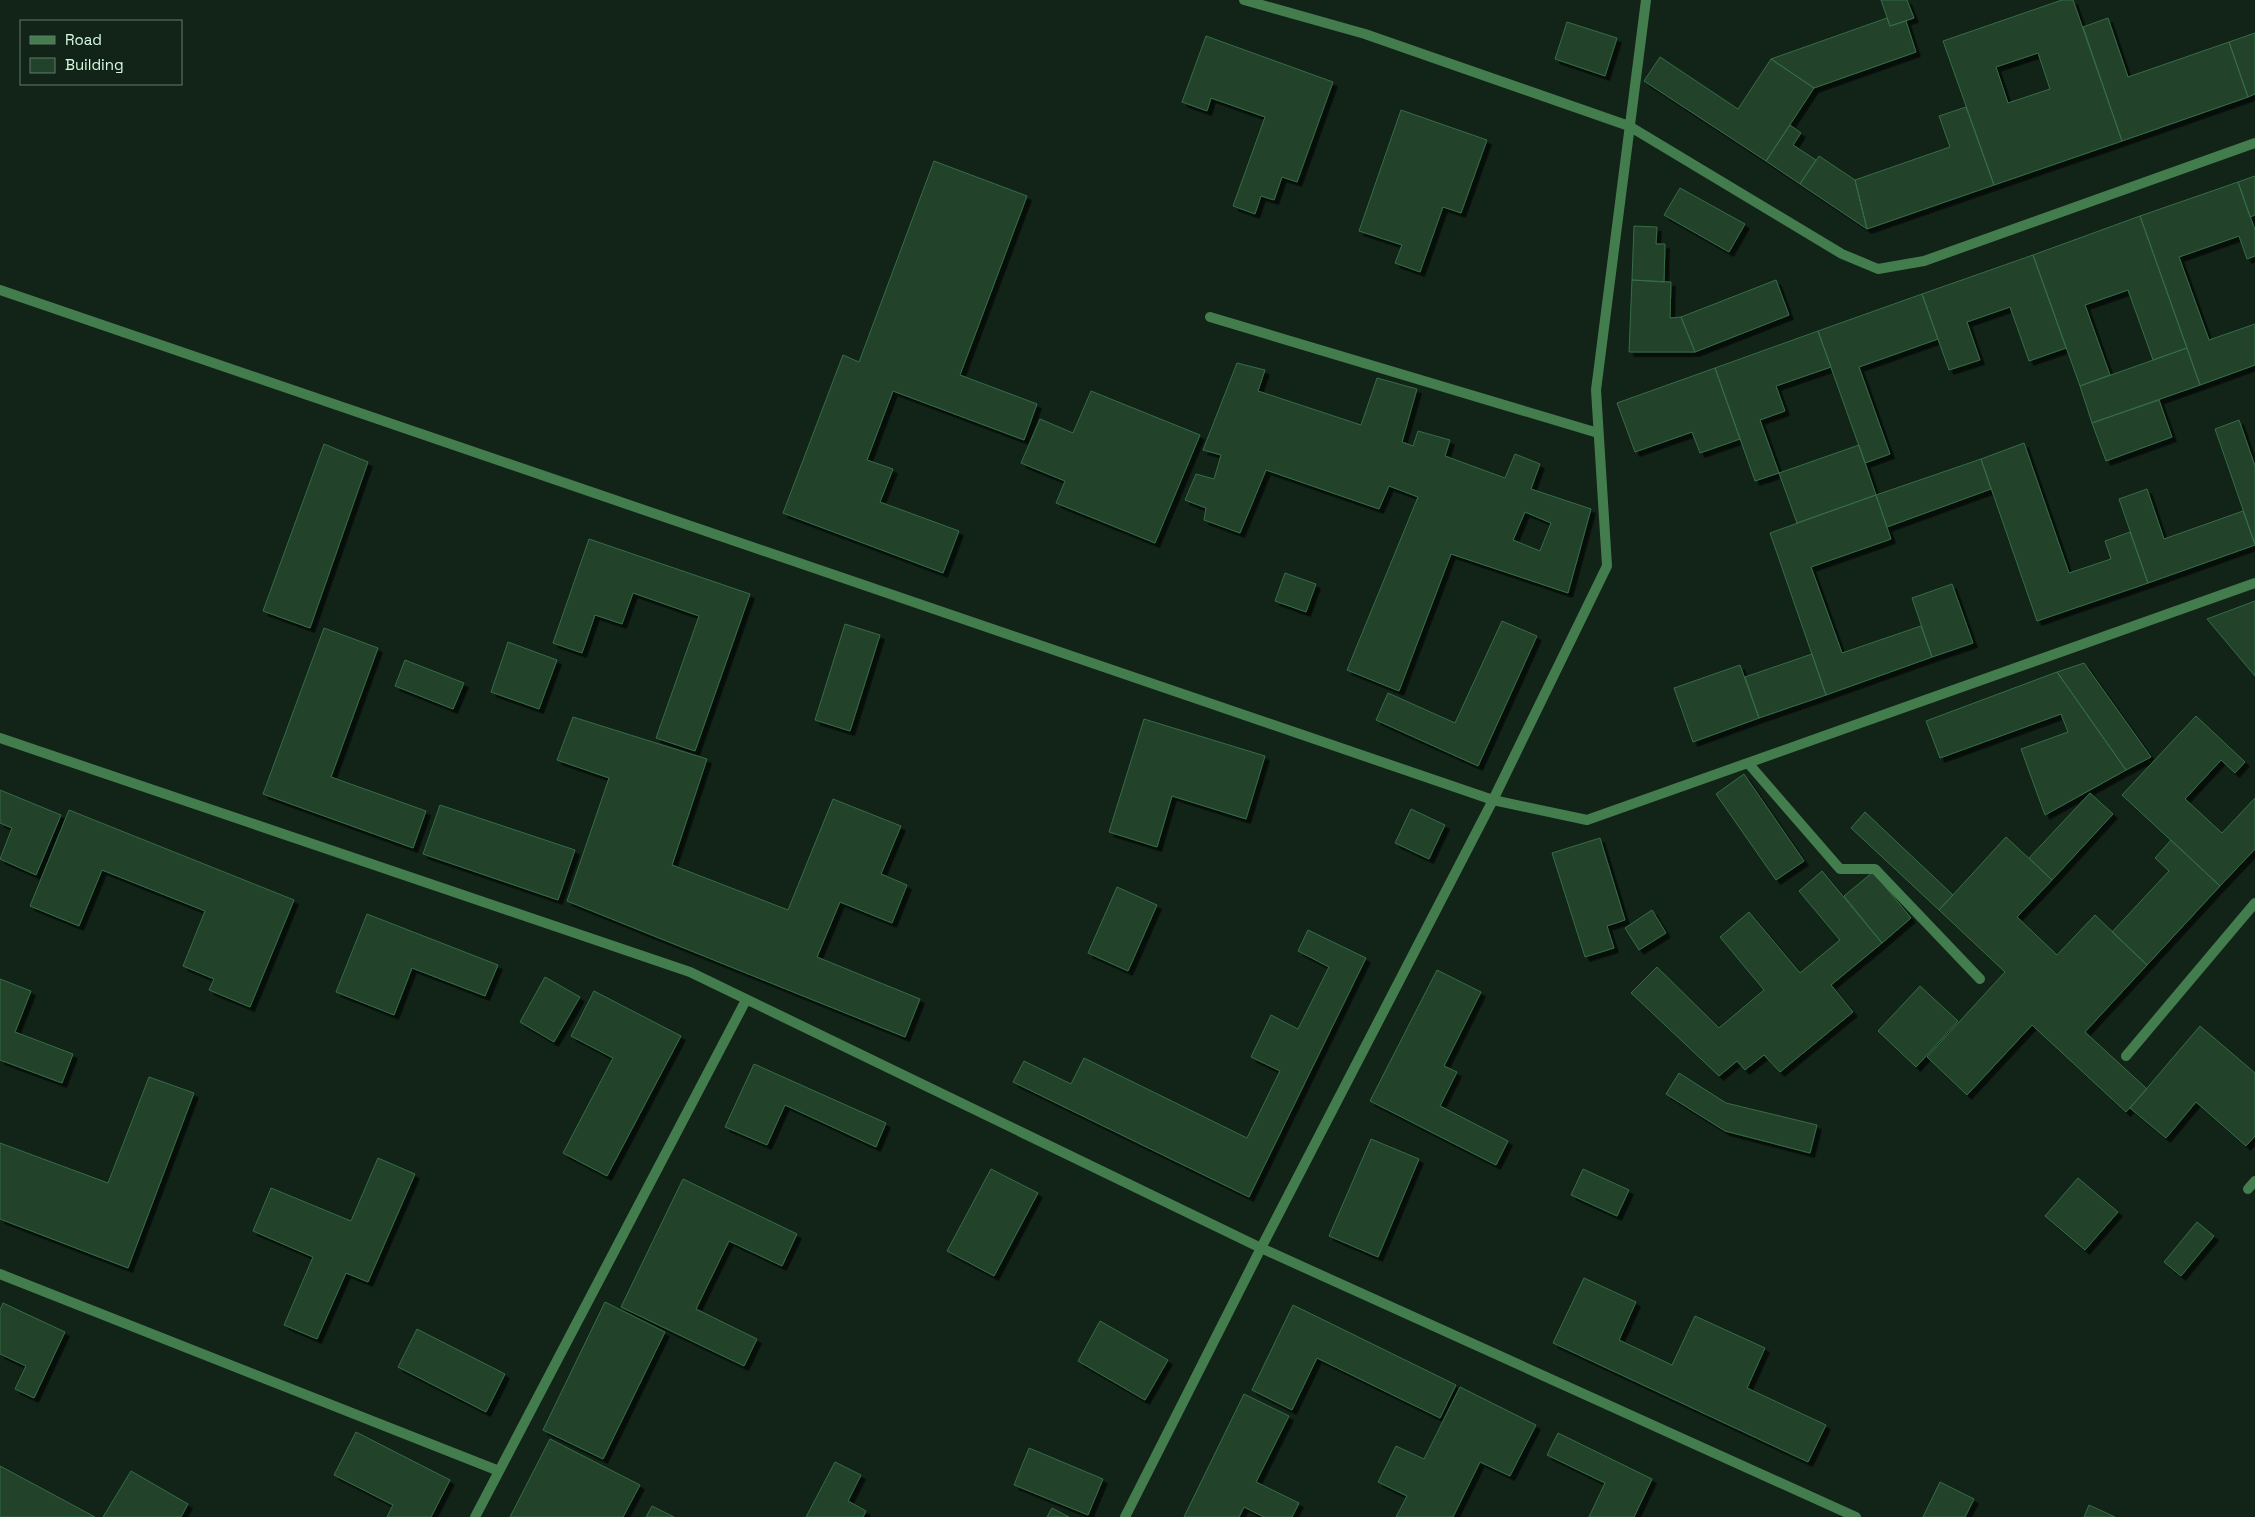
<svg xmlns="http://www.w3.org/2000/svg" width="2255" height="1517" font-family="'Space Grotesk',sans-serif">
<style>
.building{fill:#21432c;stroke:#366c47;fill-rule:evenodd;filter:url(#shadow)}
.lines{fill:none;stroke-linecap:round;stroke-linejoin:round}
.minor{stroke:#437d4d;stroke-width:10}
</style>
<defs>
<filter id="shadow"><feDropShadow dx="4.5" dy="4.5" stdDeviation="0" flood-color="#0009"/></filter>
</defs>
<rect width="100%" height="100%" fill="#122418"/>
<path class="building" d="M1881,0H1907L1914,18L1890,26Z
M2062,0H2073L2122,141L1994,185L1943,41ZM2038,53L2050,89L2008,103L1996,67Z
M1887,18L1890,26L1906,21L1916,52L1814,88L1771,59Z
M2108,18L2128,77L2229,42L2248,97L2122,141L2083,27Z
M1567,22L1617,38L1605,76L1555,59Z
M2255,33V94L2248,97L2229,42Z
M1206,36L1333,82L1297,182L1282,177L1274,200L1261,196L1255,214L1233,206L1265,117L1211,98L1207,111L1182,102Z
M1660,57L1738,109L1771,59L1814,88L1766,161L1644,81Z
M1966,107L1994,185L1867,229L1855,180L1950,147L1939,116Z
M1401,110L1487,140L1461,213L1443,207L1420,272L1395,263L1402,245L1359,231Z
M1790,125L1801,133L1793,145L1816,160L1800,184L1766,161Z
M1819,156L1855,180L1867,229L1800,184Z
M934,161L1027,196L960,375L1037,404L1024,440L893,391L867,460L893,469L880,502L959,531L943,573L783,513L843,355L859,362Z
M2255,176V215L2250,217L2238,182Z
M2238,182L2255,230V256L2247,259L2239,236L2179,257L2209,340L2255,324V365L2200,385L2140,216Z
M1680,188L1745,224L1729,252L1664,215Z
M2140,216L2187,348L2153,360L2128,290L2085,305L2110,375L2080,386L2033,255Z
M1634,226L1657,227L1656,244H1665L1664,282L1632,280Z
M2033,255L2066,348L2029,361L2010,307L1967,322L1980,360L1949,370L1922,294Z
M1632,280L1671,282L1670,318L1681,317L1695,352H1629Z
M1776,280L1789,315L1695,352L1681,317Z
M1922,294L1938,339L1859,367L1890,454L1865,463L1818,331Z
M1818,331L1831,367L1776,386L1785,411L1760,420L1779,473L1755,481L1715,368Z
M2187,348L2200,385L2092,423L2080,386Z
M1237,363L1265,370L1258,391L1361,425L1377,378L1417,389L1402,442L1413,446L1418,431L1450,440L1445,456L1505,478L1515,454L1540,464L1531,489L1591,509L1568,593L1451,554L1399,691L1347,670L1418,497L1389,486L1379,509L1266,470L1240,533L1204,520L1206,508L1185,500L1196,474L1214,479L1221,455L1203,450Z
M1715,368L1740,439L1700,453L1692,432L1635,452L1617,403Z
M1091,391L1200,435L1155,543L1056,503L1065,481L1021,463L1040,419L1073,433Z
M2159,400L2172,437L2106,461L2092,423Z
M2239,420L2255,466V544L2215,429Z
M2024,443L2069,573L2111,559L2105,541L2130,532L2148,583L2037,621L1981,459Z
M324,444L368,462L310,628L263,611Z
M1859,445L1876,495L1797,523L1779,473Z
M1981,459L1991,489L1887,527L1876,495Z
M2147,489L2164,539L2243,511L2255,545L2148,583L2119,499Z
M1876,495L1891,539L1811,567L1842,653L1921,626L1932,657L1826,695L1770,533Z
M1525,512L1551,523L1540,551L1513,540Z
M589,539L750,594L695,751L656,738L699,616L633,593L622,624L595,615L582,653L553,643Z
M1285,573L1316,584L1306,612L1275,601Z
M1952,584L1973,643L1932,657L1912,598Z
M2255,601V676L2207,619Z
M1502,621L1537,636L1478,766L1376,720L1388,693L1455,723Z
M845,624L880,635L850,731L815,720Z
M324,628L378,648L331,777L426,811L413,848L263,794Z
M508,642L557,660L539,709L491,692Z
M1812,654L1826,695L1759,718L1745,677Z
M405,660L464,683L453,709L395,686Z
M2084,663L2151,757L2126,770L2057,672Z
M1740,665L1759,718L1693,742L1674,688Z
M2057,672L2126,770L2045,815L2021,749L2068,732L2061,714L1940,758L1926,721Z
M2196,716L2245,762L2235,773L2221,760L2185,799L2222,833L2255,798V849L2220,886L2122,795Z
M573,717L707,759L672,865L788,910L833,799L901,826L881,874L907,885L892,923L840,902L817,957L920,999L905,1037L567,901L609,778L557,760Z
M1144,719L1265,756L1246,819L1172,796L1157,847L1109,832Z
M1744,774L1804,861L1776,880L1716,794Z
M0,790L61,815L36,875L0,859L12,828L0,823Z
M2090,793L2113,814L2052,880L2029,858Z
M440,805L575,850L558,900L423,854Z
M1411,809L1445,825L1429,859L1395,843Z
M69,810L294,900L250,1007L209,990L214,979L183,966L205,911L102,870L79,926L30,906Z
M1865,812L1953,895L1939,910L1851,828Z
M2006,837L2052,880L2017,917L2057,955L2095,915L2147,965L2085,1032L2147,1089L2126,1112L2032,1025L1967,1095L1927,1057L2005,972L1939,910Z
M1600,838L1625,920L1607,926L1614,948L1585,957L1552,853Z
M2171,840L2220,886L2147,965L2112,932L2169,871L2155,858Z
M1822,871L1882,943L1831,985L1853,1012L1780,1072L1764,1055L1745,1070L1737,1061L1719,1076L1631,993L1657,967L1719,1028L1764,990L1720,937L1749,912L1800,973L1840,940L1799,891Z
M1873,872L1911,918L1882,943L1844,896Z
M1117,887L1157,905L1128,971L1088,953Z
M1652,910L1666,933L1639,950L1625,928Z
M367,914L498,965L485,996L412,968L394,1015L336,992Z
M1308,930L1366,958L1249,1197L1013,1082L1024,1061L1071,1084L1084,1058L1247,1138L1280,1071L1251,1057L1271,1015L1298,1029L1329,967L1298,951Z
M1437,970L1481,992L1444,1066L1457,1072L1440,1106L1508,1141L1496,1165L1370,1101Z
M545,977L580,997L554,1042L520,1022Z
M0,979L31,991L15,1032L73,1054L62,1083L0,1060Z
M1920,986L1958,1021L1916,1067L1878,1031Z
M594,991L681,1036L607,1176L563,1153L613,1058L571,1036Z
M2200,1026L2255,1073V1136L2246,1146L2196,1102L2166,1138L2130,1108Z
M754,1064L886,1123L876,1147L785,1105L767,1145L725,1127Z
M1679,1073L1726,1103L1817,1125L1810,1153L1725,1131L1666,1094Z
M149,1077L194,1093L128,1268L0,1219V1143L108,1183Z
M1371,1139L1419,1159L1378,1257L1329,1236Z
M378,1158L415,1174L368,1282L346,1273L317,1339L284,1325L313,1257L253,1231L271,1188L351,1221Z
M991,1169L1038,1193L994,1276L947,1251Z
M1583,1169L1629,1190L1617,1216L1571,1195Z
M2078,1178L2118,1212L2085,1250L2045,1216Z
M683,1179L797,1234L782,1266L729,1241L696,1309L757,1339L744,1366L621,1307Z
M2197,1222L2214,1236L2181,1276L2164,1262Z
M1584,1278L1636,1302L1619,1340L1672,1365L1695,1316L1765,1348L1747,1388L1826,1425L1808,1462L1553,1343Z
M605,1302L665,1332L603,1459L543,1430Z
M3,1303L65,1332L34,1398L15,1389L26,1366L0,1354V1310Z
M1293,1305L1456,1385L1440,1418L1317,1358L1292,1410L1252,1390Z
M1100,1321L1168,1360L1145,1400L1078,1361Z
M417,1329L505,1374L486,1412L398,1367Z
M1460,1387L1536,1425L1510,1476L1480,1462L1453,1517H1396L1407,1496L1378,1482L1396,1446L1424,1459Z
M1244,1394L1289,1416L1256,1482L1299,1503L1292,1517H1264L1244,1507L1239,1517H1184Z
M356,1432L450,1480L431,1517H387L393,1505L334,1475Z
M1558,1433L1652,1479L1634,1517H1589L1605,1483L1547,1455Z
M550,1439L640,1485L623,1517H510Z
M1029,1448L1103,1479L1088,1515L1014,1485Z
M835,1462L861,1475L848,1501L866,1511L863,1517H806Z
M0,1466L95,1517H0Z
M131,1471L188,1504L181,1517H103Z
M1940,1482L1974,1499L1965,1517H1923Z
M2089,1505L2115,1517H2084Z
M652,1506L674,1517H646Z
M1052,1508L1069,1517H1047Z"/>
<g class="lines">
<path class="minor" d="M1244,0L1365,34L1629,126L1842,254L1878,269L1924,261L2255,143
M0,290L1493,800L1587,820L2255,583
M1210,317L1598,433
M0,738L690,972L1261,1248L1856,1517
M1748,763L1840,869H1875L1980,979
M2126,1056L2255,903
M2248,1189L2255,1181
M0,1274L499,1471
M475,1517L746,1000
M1125,1517L1261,1248L1493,800L1607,566L1596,390L1646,0"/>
</g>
<rect x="20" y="20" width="162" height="65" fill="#122418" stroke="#627a69"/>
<rect x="30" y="36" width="25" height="8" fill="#437d4d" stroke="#627a69"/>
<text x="65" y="45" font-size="15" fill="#dafae2">Road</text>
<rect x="30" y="58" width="25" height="15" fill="#21432c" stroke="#627a69"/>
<text x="65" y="70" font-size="15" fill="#dafae2">Building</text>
</svg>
